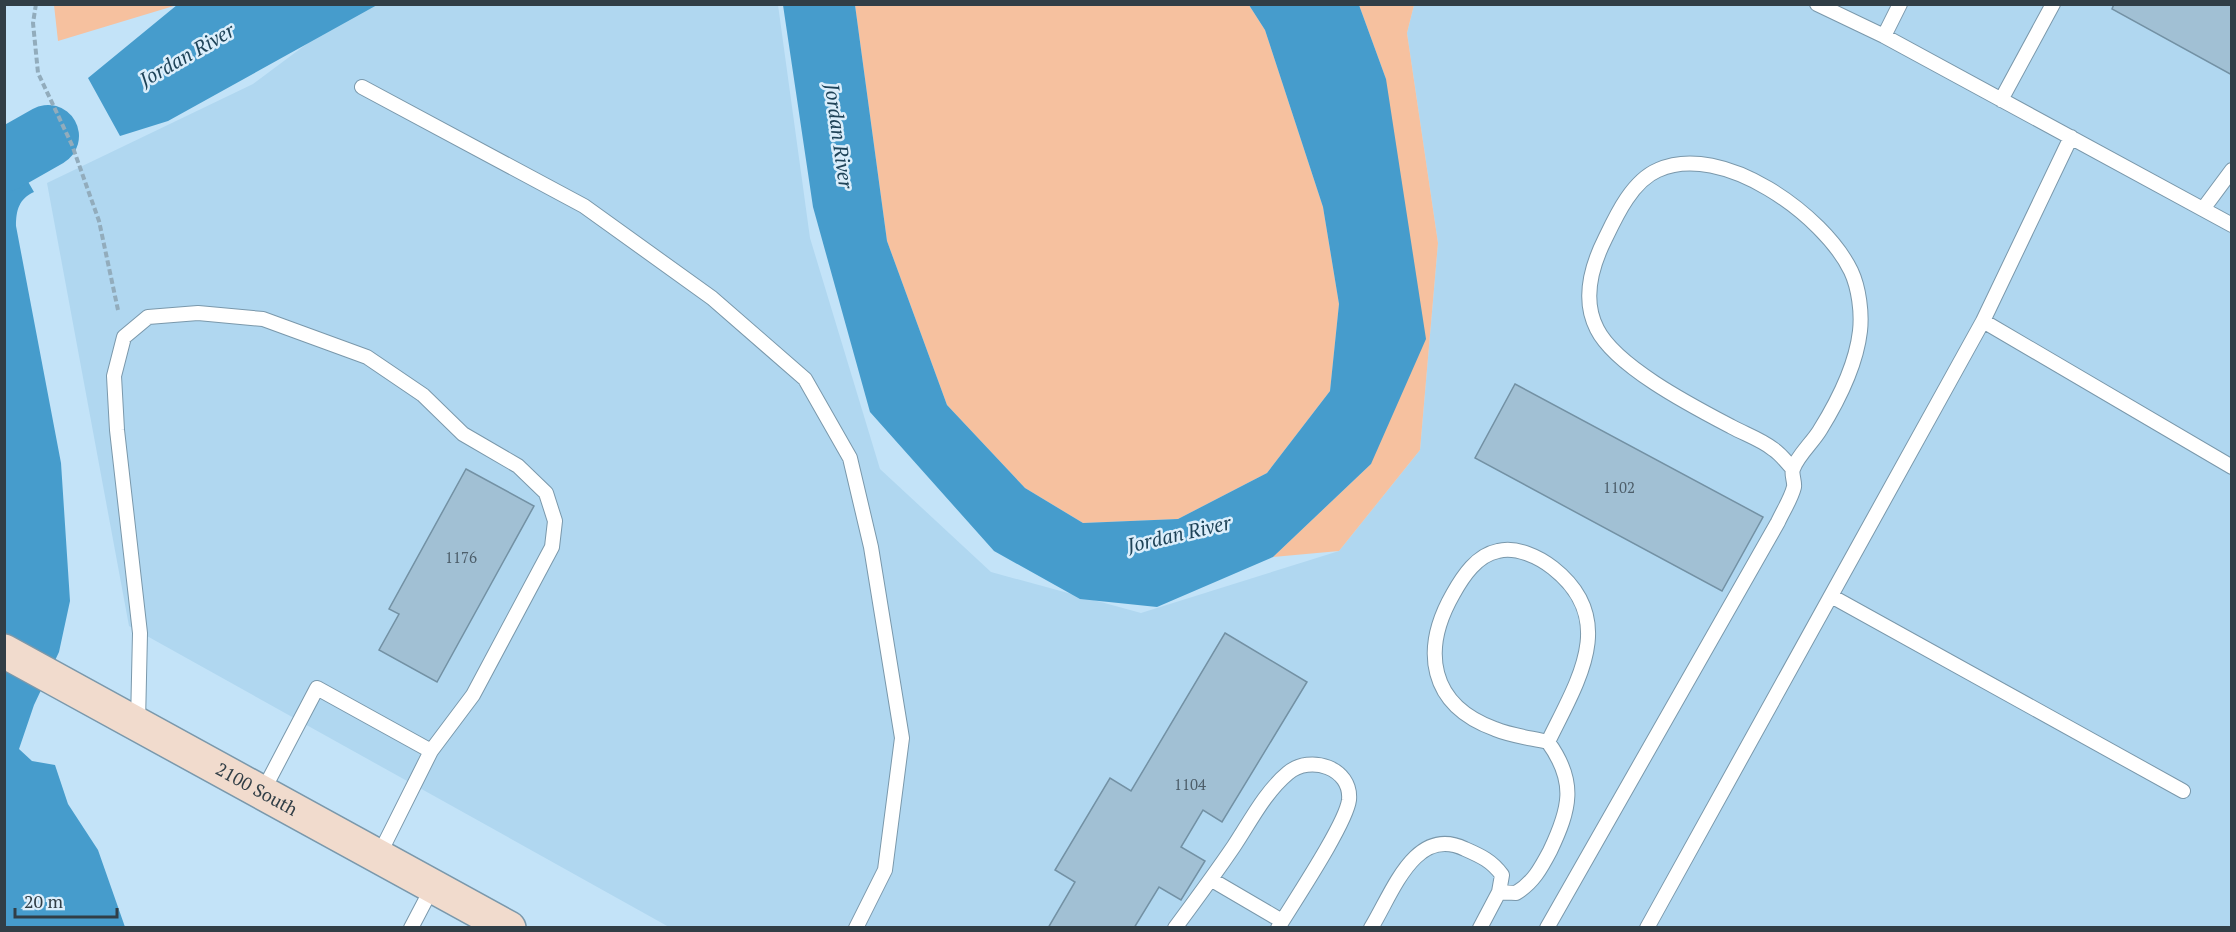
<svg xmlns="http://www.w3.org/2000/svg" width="2236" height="932" font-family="'PT Serif',serif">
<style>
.built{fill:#b0d7f0}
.green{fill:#f6c19f}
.water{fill:#469ccc}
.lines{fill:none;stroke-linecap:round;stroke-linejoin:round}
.river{stroke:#469ccc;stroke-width:62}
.building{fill:#a1c0d4;stroke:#7391a4;stroke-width:1.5}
.lane-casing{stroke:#7a98ab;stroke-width:16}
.secondary-casing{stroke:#7a98ab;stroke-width:36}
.path{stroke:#92acbc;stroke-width:4;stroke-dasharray:6 3;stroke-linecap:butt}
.lane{stroke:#fff;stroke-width:14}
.secondary{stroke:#f1dbcd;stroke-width:33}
.labels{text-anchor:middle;stroke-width:5;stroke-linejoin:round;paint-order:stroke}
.number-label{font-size:15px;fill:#4d5e6a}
.street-label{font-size:18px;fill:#313e46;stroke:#dbeefb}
.water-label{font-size:20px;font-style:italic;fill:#1e4358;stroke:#dbeefb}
</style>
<rect width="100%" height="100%" fill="#c3e3f8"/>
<path class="built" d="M359,5H778L810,238L880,469L991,572L1141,613L1339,551L1420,450L1438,243L1407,33L1414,5H2231V927H669L129,626L47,183L253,84Z"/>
<path class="green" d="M54,5H177L58,41Z
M855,5H1249L1265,30L1323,207L1339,304L1330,391L1267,473L1178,519L1083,523L1025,488L947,405L887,241Z
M1359,5H1414L1407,33L1438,243L1420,450L1339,551L1273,557L1371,464L1386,79Z"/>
<path class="water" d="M177,5V4L377,5L168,121L120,136L88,78Z
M783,5H855L887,241L947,405L1025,488L1083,523L1178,519L1267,473L1330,391L1339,304L1323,207L1265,30L1249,5H1359L1386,79L1426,339L1371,464L1273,557L1157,607L1080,599L994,551L870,412L813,207Z
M4,140L34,192C19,199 16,210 16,226L61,463L70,601L59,652L34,705L19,749L32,761L55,765L68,804L98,850L125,927H5Z"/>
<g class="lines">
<path class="river" d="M4,161L48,136"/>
</g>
<path class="building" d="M2114,4H2232V75L2112,9Z
M1515,384L1763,517L1722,591L1475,458Z
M466,469L534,506L437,682L379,650L399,614L389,609Z
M1225,633L1307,682L1222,822L1203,810L1181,847L1205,861L1181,900L1159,887L1134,928H1048L1075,882L1055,870L1110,778L1131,791Z"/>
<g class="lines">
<defs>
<path id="lane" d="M1817,4L1884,36L2232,225
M1884,36L1900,4
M362,87L584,206L712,298L805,379L850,458L871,547L902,738L885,870L856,928
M2001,100L2053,4
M2071,137L1983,321L2232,467
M2203,209L2232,170
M1831,596L2183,791
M138,722L140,633L117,430L114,376L124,337L148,317L198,313L263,319L367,357L423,395L463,434L518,466L546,493L555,521L552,547L473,695L431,751L379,855
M263,791L317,688L431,751
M1212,880L1282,921
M1499,892L1516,893C1533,883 1541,868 1550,851C1570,809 1577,782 1548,742C1577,682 1619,620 1553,568C1539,557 1516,546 1498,551C1477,555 1463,576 1453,594C1421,650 1429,705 1495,729C1512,736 1531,738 1548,742
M411,928L433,886
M1175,928C1195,901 1215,874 1234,846C1250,822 1265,792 1288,773C1310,754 1352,768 1349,800C1346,824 1293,903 1278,928
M1371,928C1393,892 1415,825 1465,849C1481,856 1492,861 1502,875L1499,892L1480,928
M1547,928L1778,522C1783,511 1791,499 1794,487C1795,482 1791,474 1793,469C1797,456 1813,442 1820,430C1838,401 1856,366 1860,331C1862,313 1859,288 1851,271C1824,215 1722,141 1658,170C1632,181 1616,216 1605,239C1591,267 1582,300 1597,329C1616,367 1694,407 1732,427C1745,434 1762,440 1773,449C1781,454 1787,463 1793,469
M1647,928L1983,321"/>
<g id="secondary">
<path id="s1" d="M4,651L509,928"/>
</g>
</defs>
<use href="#lane" class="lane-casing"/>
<use href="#secondary" class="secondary-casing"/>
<path class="path" d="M36,4L33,23L38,73L72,145L99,221L118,310"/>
<use href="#lane" class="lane"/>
<use href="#secondary" class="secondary"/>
</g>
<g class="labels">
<g class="number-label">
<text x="1619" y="493">1102</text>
<text x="461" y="563">1176</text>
<text x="1190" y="790">1104</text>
</g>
<g class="street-label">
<text dy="6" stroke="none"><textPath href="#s1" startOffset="288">2100 South</textPath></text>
</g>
<g class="water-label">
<text transform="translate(187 55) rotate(-30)" y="7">Jordan River</text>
<text transform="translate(839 136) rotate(82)" y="7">Jordan River</text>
<text transform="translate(1179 534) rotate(-13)" y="7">Jordan River</text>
</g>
</g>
<rect width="2236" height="932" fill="none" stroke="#313e46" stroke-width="12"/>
<path d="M15 908v9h102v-9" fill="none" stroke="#313e46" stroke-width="3"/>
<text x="24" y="908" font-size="18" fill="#313e46" stroke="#dbeefb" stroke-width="4.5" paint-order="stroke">20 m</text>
</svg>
